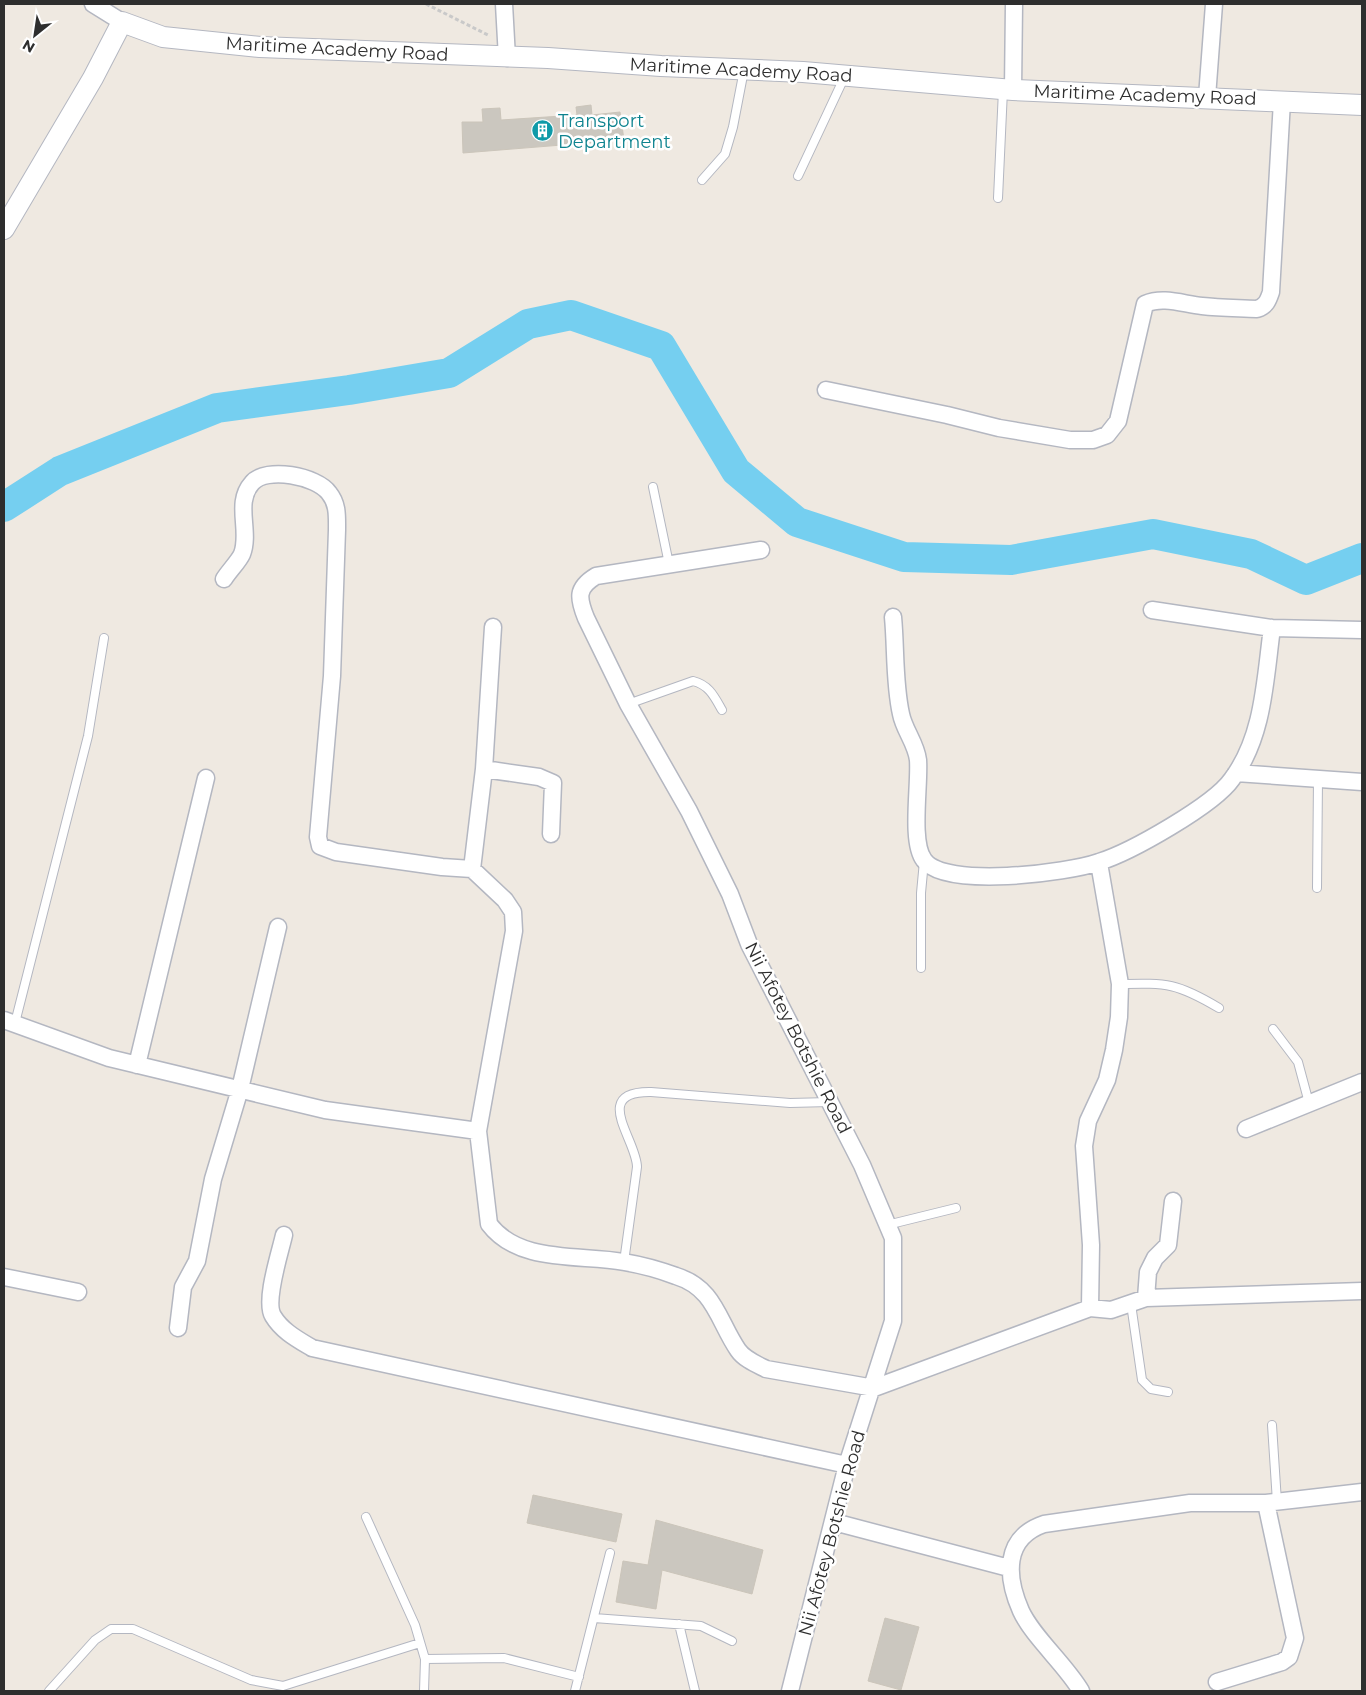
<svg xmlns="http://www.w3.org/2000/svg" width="1366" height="1695" font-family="Montserrat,sans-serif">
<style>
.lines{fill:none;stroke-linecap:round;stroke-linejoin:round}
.river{stroke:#75cff0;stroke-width:30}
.building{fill:#cbc7bf;stroke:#cbc5ba}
.service-casing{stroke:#b4b7c1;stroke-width:10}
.minor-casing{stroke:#b4b7c1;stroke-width:19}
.tertiary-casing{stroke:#b4b7c1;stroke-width:22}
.path{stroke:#c9c9c9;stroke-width:3;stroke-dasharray:4 2.5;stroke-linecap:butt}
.service{stroke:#fff;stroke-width:8}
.minor{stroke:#fff;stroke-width:16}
.tertiary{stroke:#fff;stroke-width:20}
.labels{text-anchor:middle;stroke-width:5;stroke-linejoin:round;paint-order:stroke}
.street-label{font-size:18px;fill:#2e2e2e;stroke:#fff}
.culture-label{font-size:18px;fill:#0d838f;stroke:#fff;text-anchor:start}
</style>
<rect width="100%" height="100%" fill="#efe9e1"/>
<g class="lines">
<path class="river" d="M4,507L60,471L217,408L349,390L449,373L528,324L571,315L661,346L736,471L797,522L904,557L1011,560L1153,534L1251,554L1306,580L1362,558"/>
</g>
<path class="building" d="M591,105L592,115L620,112L624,140L463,153L462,122H483L482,109L500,108L501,120L577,115L576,107Z
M533,1495L622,1514L616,1542L527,1523Z
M656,1520L763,1550L752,1594L662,1570L656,1609L616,1602L623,1561L648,1565Z
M885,1618L919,1627L901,1690L868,1681Z"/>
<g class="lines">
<defs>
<path id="service" d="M798,176L844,78
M702,180L725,154L733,127L744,70
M998,198L1003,90
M653,487L669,564
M628,704L693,681C709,685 714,696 722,710
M1317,888L1318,779
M921,968V893L924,861
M1120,984C1168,983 1177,983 1219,1008
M15,1023L88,736L104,638
M1273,1029L1298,1062L1309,1103
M887,1225L956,1208
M624,1262L637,1167C637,1140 590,1091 651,1092L790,1103L830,1102
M1131,1304L1142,1380L1151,1389L1168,1392
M1272,1425L1277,1502
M366,1517L415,1625L425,1659L424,1691
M594,1618L701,1626L732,1641
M679,1624L695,1691
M425,1659L504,1658L579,1677
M49,1691L95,1640L111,1629H133L251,1680L283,1686L420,1643
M575,1691L610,1553"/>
<path id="minor" d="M93,4L122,22
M504,4L507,58
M1013,90L1014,4
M1207,97L1214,4
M826,390L947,415L999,428L1070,440H1093L1107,435L1118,421L1145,304C1163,296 1183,304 1202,306C1220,308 1239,308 1257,309C1266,306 1268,301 1271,292L1282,101
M761,550L596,576C576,588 578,598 586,618L628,704L689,811L730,894L749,944L862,1165L893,1238V1321L847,1465L790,1691
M224,579C229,571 239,561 242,554C251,531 234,503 252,483C266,466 317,476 329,493C338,504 337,516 337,530L332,676L318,837L320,846L336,852L442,867L472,869L505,900L513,912L514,931L478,1131L489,1224C519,1264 580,1254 624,1262C642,1265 660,1270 676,1276C715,1288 718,1321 738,1350C744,1359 756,1364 766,1369L874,1388L1090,1308L1111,1310L1146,1298L1362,1291
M1152,610L1272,628L1362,630
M893,617C896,648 894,683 901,714C904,730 916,743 918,760C920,784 910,842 924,860C944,889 1068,873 1099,862C1131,852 1214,805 1232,779C1264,736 1265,679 1272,628
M484,769L539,777L553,783L551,834
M1236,773L1362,782
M472,869L484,769L493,627
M4,1020L109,1058L325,1110L478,1131
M137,1065L206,778
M1246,1129L1362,1082
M284,1235C280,1253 264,1301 273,1316C282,1331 297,1339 312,1348L847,1465
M4,1277L78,1292
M1146,1298L1148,1272L1155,1258L1168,1245L1173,1201
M1090,1308L1091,1245L1084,1146L1088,1121L1107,1080L1114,1050L1119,1017L1120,984L1099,863
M178,1328L183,1287L197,1261L213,1179L240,1089L278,927
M834,1522L1009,1568
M1217,1682L1282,1662L1289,1657L1295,1638L1266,1503
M1081,1691C1066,1665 1033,1637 1021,1611C1006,1577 1003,1538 1044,1524L1190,1503H1266L1362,1492"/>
<path id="tertiary" d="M4,229L93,78L122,22L163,37L260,47L548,58L661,66L803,72L1013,90L1362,105"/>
</defs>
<use href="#service" class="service-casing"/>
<use href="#minor" class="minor-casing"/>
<use href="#tertiary" class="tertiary-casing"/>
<path class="path" d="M426,4L490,36"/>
<use href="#service" class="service"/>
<use href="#minor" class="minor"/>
<use href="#tertiary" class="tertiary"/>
</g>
<defs>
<symbol id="building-disc" viewBox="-11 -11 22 22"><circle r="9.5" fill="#0f9aa8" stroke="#fff"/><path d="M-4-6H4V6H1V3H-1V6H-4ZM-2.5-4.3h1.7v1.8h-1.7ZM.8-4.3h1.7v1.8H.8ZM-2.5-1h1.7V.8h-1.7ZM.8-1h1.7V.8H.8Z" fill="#fff"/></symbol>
</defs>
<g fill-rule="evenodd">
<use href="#building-disc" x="530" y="118" width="25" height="25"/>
</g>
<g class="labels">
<g class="street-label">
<text transform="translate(337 49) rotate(3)" y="6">Maritime Academy Road</text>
<text transform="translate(741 70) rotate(3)" y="6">Maritime Academy Road</text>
<text transform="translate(1145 95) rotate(2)" y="6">Maritime Academy Road</text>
<text transform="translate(798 1038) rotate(63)" y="6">Nii Afotey Botshie Road</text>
<text transform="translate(832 1533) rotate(-75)" y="6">Nii Afotey Botshie Road</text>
</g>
<g class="culture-label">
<text x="558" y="127">Transport<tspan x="558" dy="21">Department</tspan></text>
</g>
</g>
<rect width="1366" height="1695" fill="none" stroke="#2e2e2e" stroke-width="10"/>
<g transform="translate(35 35) rotate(210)" stroke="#ffffff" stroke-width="4" paint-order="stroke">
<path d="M0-4L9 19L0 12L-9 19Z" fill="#2e2e2e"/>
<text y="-8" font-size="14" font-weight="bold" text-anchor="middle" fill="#2e2e2e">N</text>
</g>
</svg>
